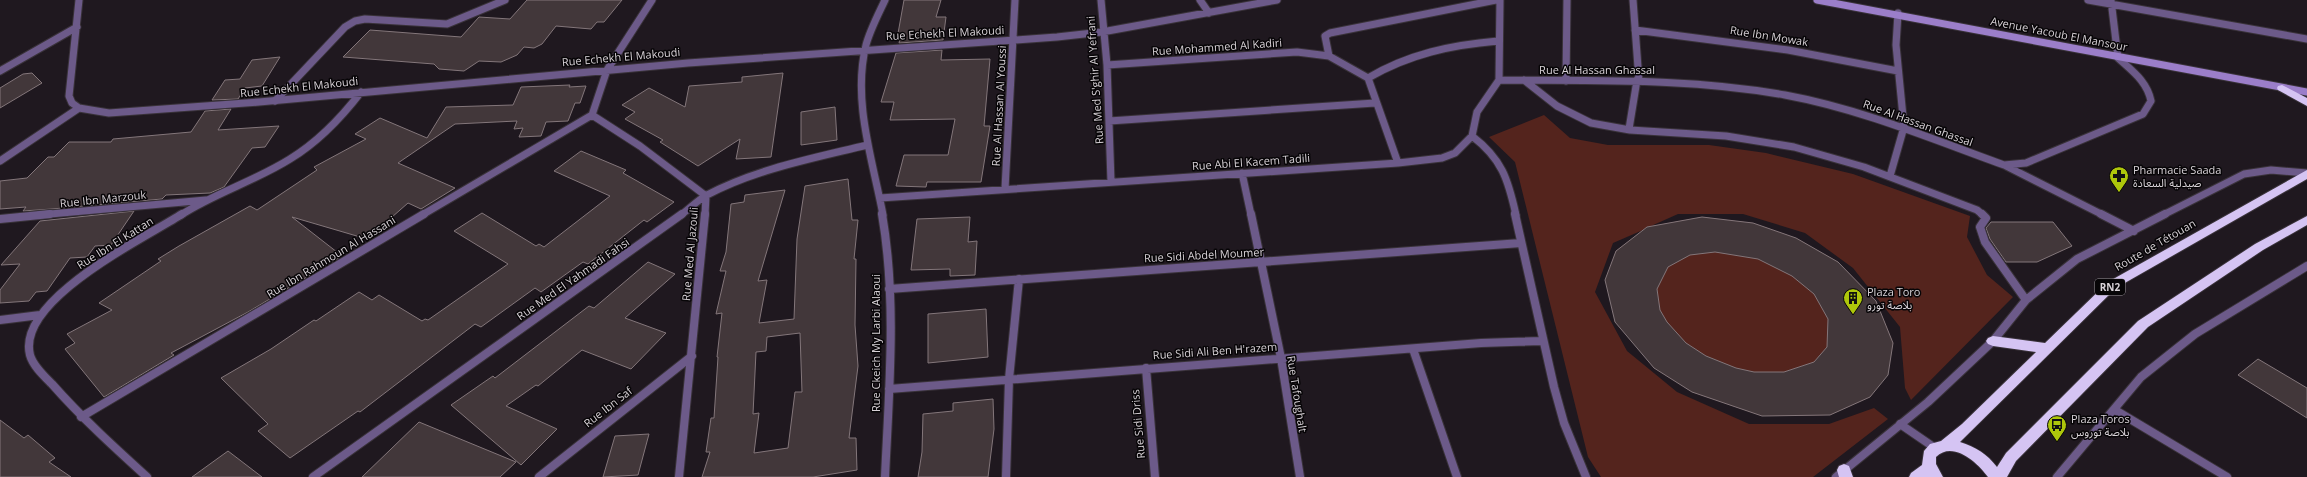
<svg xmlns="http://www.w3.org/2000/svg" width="2307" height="477" font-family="'Open Sans','Noto Sans Arabic',sans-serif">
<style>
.green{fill:#54241d}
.building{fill:#42373a;stroke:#83767a;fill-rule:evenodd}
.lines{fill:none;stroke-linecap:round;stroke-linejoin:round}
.lane-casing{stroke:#393239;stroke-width:9}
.street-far1-casing{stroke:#393239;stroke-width:9}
.street-casing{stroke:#393239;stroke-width:10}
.secondary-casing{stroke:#393239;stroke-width:9}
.highway-casing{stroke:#393239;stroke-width:2}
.lane{stroke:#6c5a89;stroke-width:7}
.street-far1{stroke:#6c5a89;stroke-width:7}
.street{stroke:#6c5a89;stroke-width:8}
.secondary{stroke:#9b7ec9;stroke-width:7}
.highway{fill:#d5c4f3;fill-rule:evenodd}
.labels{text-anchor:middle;stroke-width:3;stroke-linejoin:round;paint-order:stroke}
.shield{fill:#070507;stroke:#999499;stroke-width:1}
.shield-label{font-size:10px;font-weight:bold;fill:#d8d2d7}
.street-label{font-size:11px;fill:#d8d2d7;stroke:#070507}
.poi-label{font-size:11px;fill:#d8d2d7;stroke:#070507;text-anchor:start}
</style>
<rect width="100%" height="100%" fill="#1f181f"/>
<path class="green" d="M1544,115L1570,138L1608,145H1709L1766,153L1853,174L1970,216L1967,237L1987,275L2013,297L1911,400L1905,388L1900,327L1853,268L1805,233L1743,214H1678L1651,226L1702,217L1753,223L1796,238L1838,262L1876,301L1893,343L1887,375L1870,397L1830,415L1762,416L1692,392L1654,368L1605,280L1616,251L1643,230L1613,243L1595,292L1627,351L1677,392L1749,424H1829L1874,408L1888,419L1813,477H1601L1588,457L1515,162L1489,137Z"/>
<path class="building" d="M527,0H622L604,22H597L591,29L556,26L542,44L534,48L524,47L517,55L501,62L479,61L464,71L439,69L434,64L343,57L370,30L461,37L479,17L510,19Z
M904,0H941L936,17H946L943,40L899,43L900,39H897Z
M942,50L941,60L990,59L984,126H990L981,182H927L926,187L896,186L904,155H948L955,119L890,120L894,102H881L896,53Z
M280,57L262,86L245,88L238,99L212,100L225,80L240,79L252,60Z
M32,73L42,83L0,108V88L23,74Z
M783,73L771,157L736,159L740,139L698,166L660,142L663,140L625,119L635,112L622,105L649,88L685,107L689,86L742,82V77Z
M570,85L569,87L586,86L580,103H575L568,121L546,122L541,136L519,137L523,128L514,129L517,121L455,124L398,163L455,188L421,209L408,203L367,239L292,217L342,256L248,312L171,353L174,355L104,397L65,349L75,343L67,334L112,310L99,303L161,261L158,259L179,246L250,206L257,210L317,170L314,167L366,139L355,134L380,118L427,138L446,107L513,105L521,87Z
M835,107L837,140L801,145V112Z
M231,109L218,130L279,126L265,147L252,148L224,187L210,193L166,195L162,199L52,209L23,211L26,207L0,209V181L27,178L48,157H54L69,142H111L113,139L191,132L205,111Z
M581,151L626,170L623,173L674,202L647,222L644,220L588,264L583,262L541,292L535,288L481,327L475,324L360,412L358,411L290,458L258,431L268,424L221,378L271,349L314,320L316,321L359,292L372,300L379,295L422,321L425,319L428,320L508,264L454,231L482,213L536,246L539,244L544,247L610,196L554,171Z
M848,179L852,220H858L854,259H856L855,325L858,366L849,438H856L857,470L813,477H702L710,452H706L711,418H714L718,357H717L722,313L716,314L726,271H720L726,252L731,204L744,202L745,195L785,190L758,281L767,280L759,323L794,319L797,239L805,186ZM800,333L802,392H795L788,448L754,453L759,413L753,414L756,352L766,351L767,337Z
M134,211L111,245L95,246L87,257L70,258L47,291L36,292L29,301L0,303V290L20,264L1,265L40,221Z
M970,217L968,242L977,241L975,275L950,276V269L911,270L917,219Z
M1702,217L1753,223L1796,238L1838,262L1876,301L1893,343L1888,375L1870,397L1830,415L1762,416L1692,392L1654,368L1615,322L1605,280L1616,251L1647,227ZM1715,252L1758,259L1792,276L1814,294L1828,319L1827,347L1814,362L1784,372H1754L1736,368L1706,356L1686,343L1667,322L1660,310L1657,289L1668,267L1690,255Z
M1991,222H2053L2072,246L2037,262H2006L1990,239L1986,228Z
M648,262L675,274L625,318L666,333L631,369L582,350L538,386L536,385L506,406L557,429L521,465L451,405L493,376L495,378L589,306L594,308Z
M986,309L988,357L928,363V314Z
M2258,359L2307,388V418L2238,375Z
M993,399L994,429L988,477H918L922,452L923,414L953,411V403Z
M0,420L24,438L28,435L55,458L49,462L71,477H0Z
M419,422L516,462L500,477H362Z
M649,434L638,475L603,477L615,436Z
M228,451L262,477H192Z"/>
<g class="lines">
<defs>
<path id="lane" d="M275,101L345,27L355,21L365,19L447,24L505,0"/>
<path id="street-far1" d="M79,0L69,96L72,103L79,108L109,113L259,102L688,63L1057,37L1102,32L1277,0
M652,0L607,70L592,115L640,146L706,196L705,215
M1101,0L1107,65L1111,182
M1200,0L1209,13
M1633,0L1639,81
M2088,0L2307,39
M1635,30L1788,50L1898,71
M1329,56L1325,36L1330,33L1496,0
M1107,65L1297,52L1329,56L1368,78L1398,163
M0,71L77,27
M1368,78C1409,54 1451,45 1498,41
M1499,80C1595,81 1691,78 1785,95C1861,109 1932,139 2004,165L2026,163L2143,114L2151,101C2147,81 2132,71 2118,58L2111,0
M1524,80L1557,106L1591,123L1630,130L1726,136L1794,147L1864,167L1977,210L1983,215
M1566,81L1567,0
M1109,121L1375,103
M1629,129L1637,80
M1472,136C1502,159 1508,179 1516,215
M0,161L79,108
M2006,166L2103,215
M1242,173L1251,215
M1890,176L1904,127L1896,45L1898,13
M1005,189L1015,0
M880,198L1398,163L1442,158L1455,153L1472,136L1477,112L1499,80L1500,0
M39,215L206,200
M181,215C215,193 255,181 290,159C318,142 341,118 361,92
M422,215L592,115
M681,215C689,209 698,200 707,195C756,169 814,158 867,145
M883,215C873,161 852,101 866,45C870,30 878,15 885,0
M2163,215L2244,174L2271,170L2307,173"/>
<path id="street" d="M882,214C897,300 889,391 885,477
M1251,214L1281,358L1300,477
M1515,214L1554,387L1564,423L1586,477
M1982,214L1986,218L1980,227L1985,242L2026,300
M2101,214L2134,231
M0,219L50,214
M889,289L1521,243
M0,320L40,315
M1413,349L1457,477
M1146,368L1155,477
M889,389L1481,343L1543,341
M2115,410L2227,477
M81,417L424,214
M1900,424L1935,448
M147,477C114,447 81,417 52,384C44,376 33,366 30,355C16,300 143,239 182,214
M313,477L682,214
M539,477L692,356
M679,477L705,214
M1006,477L1009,379L1019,279
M1836,477L1928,402L1993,341L2026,300L2077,259L2165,214
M2057,477L2141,377L2195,334L2307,266"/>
<path id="secondary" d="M1817,0L2307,92"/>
<path id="highway" d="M2282,85L2307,98V106L2278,90L2277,88L2278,86Z
M2307,170V179L2116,288L1960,442C1976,447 1987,454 1997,467L2006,453L2138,321L2255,244L2307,216V225L2263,250L2148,327L2016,461L2007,477H1988C1978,463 1953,440 1936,457V464L1943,477H1909L1911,473L1922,465L1924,451L1930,444L1941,441L1962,424L2036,352L1993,346L1988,344L1986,341L1988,338L1993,336L2045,343L2108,282Z
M1844,464L1849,466L1853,477H1839L1837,470L1839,466Z"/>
</defs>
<use href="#lane" class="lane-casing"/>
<use href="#street-far1" class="street-far1-casing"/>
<use href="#street" class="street-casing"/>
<use href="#secondary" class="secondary-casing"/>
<use href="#highway" class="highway-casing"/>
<use href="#lane" class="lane"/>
<use href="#street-far1" class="street-far1"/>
<use href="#street" class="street"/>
<use href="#secondary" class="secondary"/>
<use href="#highway" class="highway"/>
</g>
<defs>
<symbol id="pharmacy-pin" viewBox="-11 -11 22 30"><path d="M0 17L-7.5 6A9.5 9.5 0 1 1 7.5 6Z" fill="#aec60b" stroke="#070507"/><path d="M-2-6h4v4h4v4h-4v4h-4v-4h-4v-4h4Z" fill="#111"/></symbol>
<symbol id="building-pin" viewBox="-11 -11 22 30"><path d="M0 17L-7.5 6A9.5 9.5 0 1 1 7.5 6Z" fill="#aec60b" stroke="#070507"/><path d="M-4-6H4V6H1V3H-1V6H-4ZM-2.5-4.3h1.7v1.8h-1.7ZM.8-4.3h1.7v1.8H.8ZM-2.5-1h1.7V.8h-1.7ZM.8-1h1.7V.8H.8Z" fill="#111"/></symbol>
<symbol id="bus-pin" viewBox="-11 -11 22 30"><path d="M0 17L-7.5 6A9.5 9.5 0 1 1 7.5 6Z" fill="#aec60b" stroke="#070507"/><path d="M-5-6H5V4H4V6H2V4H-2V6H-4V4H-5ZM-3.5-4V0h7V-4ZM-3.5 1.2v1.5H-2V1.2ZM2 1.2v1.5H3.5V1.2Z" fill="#111"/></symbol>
</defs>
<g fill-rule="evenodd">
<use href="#pharmacy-pin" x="2108" y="165" width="22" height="30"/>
<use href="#building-pin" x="1842" y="287" width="22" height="30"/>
<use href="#bus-pin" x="2046" y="414" width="22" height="30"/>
</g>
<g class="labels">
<rect class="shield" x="2095" y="279" width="30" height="16" rx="3"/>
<g class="shield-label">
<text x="2110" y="291">RN2</text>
</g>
<g class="street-label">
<text transform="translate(945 33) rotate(-3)" y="4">Rue Echekh El Makoudi</text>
<text transform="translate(2059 34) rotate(11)" y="4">Avenue Yacoub El Mansour</text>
<text transform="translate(1769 36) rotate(9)" y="4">Rue Ibn Mowak</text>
<text transform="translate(1217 47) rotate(-4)" y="4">Rue Mohammed Al Kadiri</text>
<text transform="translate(621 57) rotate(-5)" y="4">Rue Echekh El Makoudi</text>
<text x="1597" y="74">Rue Al Hassan Ghassal</text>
<text transform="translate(1095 80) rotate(-94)" y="4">Rue Med S'ghir Al Yefrani</text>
<text transform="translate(299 87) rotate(-6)" y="4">Rue Echekh El Makoudi</text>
<text transform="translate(999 106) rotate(-87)" y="4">Rue Al Hassan Al Youssi</text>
<text transform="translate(1918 123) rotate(20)" y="4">Rue Al Hassan Ghassal</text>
<text transform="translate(1251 162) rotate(-4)" y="4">Rue Abi El Kacem Tadili</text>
<text transform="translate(103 199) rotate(-6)" y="4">Rue Ibn Marzouk</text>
<text transform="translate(115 243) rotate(-32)" y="4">Rue Ibn El Kattan</text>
<text transform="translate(2155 245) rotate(-30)" y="4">Route de Tétouan</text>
<text transform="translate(690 254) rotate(-85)" y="4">Rue Med Al Jazouli</text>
<text transform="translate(1204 255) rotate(-3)" y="4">Rue Sidi Abdel Moumer</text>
<text transform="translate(331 257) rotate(-31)" y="4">Rue Ibn Rahmoun Al Hassani</text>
<text transform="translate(573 279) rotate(-35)" y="4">Rue Med El Yahmadi Fahsi</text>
<text transform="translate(876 343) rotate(-90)" y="4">Rue Ckeich My Larbi Alaoui</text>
<text transform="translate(1215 351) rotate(-4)" y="4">Rue Sidi Ali Ben H'razem</text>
<text transform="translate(1297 394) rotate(81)" y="4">Rue Tafoughalt</text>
<text transform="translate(608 407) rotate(-38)" y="4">Rue Ibn Saf</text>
<text transform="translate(1138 424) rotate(-95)" y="4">Rue Sidi Driss</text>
</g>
<g class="poi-label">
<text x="2133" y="174">Pharmacie Saada<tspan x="2133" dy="13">صيدلية السعادة</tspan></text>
<text x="1867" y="296">Plaza Toro<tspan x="1867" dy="13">بلاصة تورو</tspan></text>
<text x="2071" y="423">Plaza Toros<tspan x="2071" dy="13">بلاصة توروس</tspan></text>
</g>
</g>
</svg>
